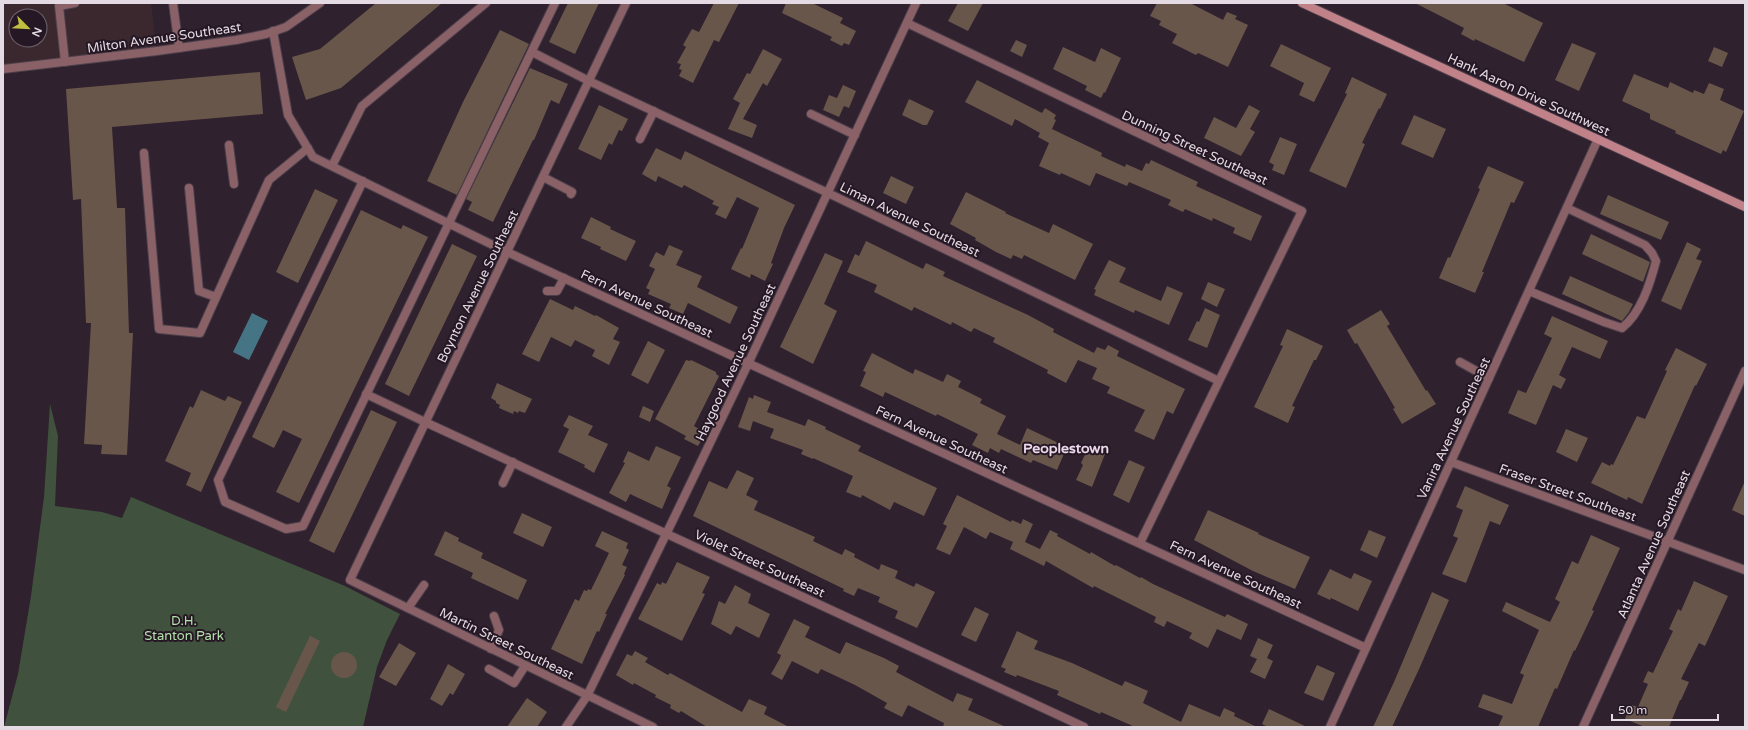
<svg xmlns="http://www.w3.org/2000/svg" width="1748" height="730" font-family="'Varela Round',sans-serif">
<style>
.industrial{fill:#3a282e;fill-rule:evenodd}
.green{fill:#40523d}
.water{fill:#457585}
.building{fill:#69564b}
.lines{fill:none;stroke-linecap:round;stroke-linejoin:round}
.service-casing{stroke:#4c3f4b;stroke-width:10}
.minor-casing{stroke:#4c3f4b;stroke-width:10}
.tertiary-casing{stroke:#4c3f4b;stroke-width:10}
.secondary-casing{stroke:#4c3f4b;stroke-width:10}
.service{stroke:#896166;stroke-width:8}
.minor{stroke:#896166;stroke-width:8}
.tertiary{stroke:#896166;stroke-width:8}
.secondary{stroke:#c18189;stroke-width:8}
.labels{text-anchor:middle;stroke-width:4;stroke-linejoin:round;paint-order:stroke}
.street-label{font-size:13px;fill:#e4dae3;stroke:#251824}
.park-label{font-size:13px;fill:#b3e1ab;stroke:#251824}
.neighbourhood-label{font-size:14px;font-weight:bold;fill:#ead7e9;stroke:#251824}
</style>
<rect width="100%" height="100%" fill="#2f212e"/>
<path class="industrial" d="M3,3H151L157,51L3,68ZM16,16H40V40H16Z"/>
<path class="green" d="M50,404L58,436L55,506L102,512L122,518L131,497L345,586L400,614L387,640L377,667L363,727H4L18,674L31,596L44,497Z"/>
<path class="water" d="M252,313L268,321L249,360L233,352Z"/>
<path class="building" d="M376,3H442L341,88L306,100L292,57L320,49Z
M568,3H599L575,54L549,42Z
M714,3H739L719,42L714,40L693,83L679,76L682,70L679,69L681,64L677,63L686,47L683,45L692,29L699,32Z
M786,3H812L843,18L840,23L856,31L849,45L844,43L842,46L830,40L832,37L782,13Z
M958,3H983L968,31L948,21Z
M1157,3H1190L1223,20L1227,12L1237,16L1235,19L1248,25L1228,67L1198,53L1196,55L1172,43L1177,34L1159,25L1161,21L1150,16Z
M1415,3H1503L1543,23L1524,62L1475,39L1474,41L1461,34L1464,28Z
M500,30L529,44L457,195L427,181L463,102Z
M1016,40L1027,45L1022,57L1010,51Z
M1572,43L1596,53L1579,91L1555,80Z
M1281,44L1331,68L1314,102L1299,95L1304,83L1270,66Z
M1063,47L1095,62L1101,48L1121,58L1105,93L1104,92L1101,98L1085,90L1087,86L1053,69Z
M1714,47L1728,53L1722,67L1708,61Z
M763,49L782,59L767,86L763,83L743,119L757,125L752,138L728,129L740,103L733,99L747,73L750,74Z
M530,68L568,84L559,104L551,100L534,140H533L493,222L468,210L472,202L466,199Z
M260,72L263,114L112,127L117,208H125L129,333H133L127,455L101,454L102,445L84,444L91,323H86L81,199L73,200L66,89Z
M1634,74L1668,88L1670,82L1693,93L1694,90L1704,94L1709,83L1724,89L1720,100L1744,111L1726,152L1723,150L1721,154L1675,133L1676,131L1650,119V114L1622,101Z
M1352,77L1387,94L1380,109L1379,108L1362,143L1365,144L1346,188L1309,171L1347,94L1345,93Z
M977,80L1038,111L1042,113L1045,108L1056,115L1054,119L1056,120L1052,129L1102,153L1101,156L1125,167L1126,164L1142,171L1146,163L1149,164L1151,160L1198,182L1196,186L1262,216L1251,241L1233,233L1235,228L1213,218L1212,221L1185,209L1183,212L1168,205L1171,200L1129,182L1127,186L1096,173L1090,186L1061,173L1060,175L1039,166L1049,143L1038,137L1040,133L1015,119L1012,126L965,102Z
M843,85L856,91L849,108L844,106L839,117L823,110L829,95L837,98Z
M909,99L934,111L927,125H923L902,115Z
M599,105L628,119L622,131L619,130L612,145L609,143L601,160L578,149Z
M1249,105L1260,111L1250,129L1255,132L1241,156L1204,138L1214,117L1236,128Z
M1414,115L1446,129L1433,158L1401,144Z
M1280,137L1297,144L1284,175L1272,170L1274,165L1269,162Z
M656,148L681,160L685,151L795,205L784,228L771,263L773,264L765,281L751,274L750,278L731,269L741,248L742,249L759,208L737,197L726,219L715,214L719,207L712,204L714,201L684,185L682,188L658,176L656,182L642,174Z
M1488,166L1524,182L1514,203L1511,202L1482,272H1484L1475,293L1439,278L1448,257L1450,258L1480,189L1478,188Z
M891,176L914,187L906,204L883,193Z
M315,189L338,200L298,283L276,272Z
M966,192L1006,212L1005,213L1049,233L1053,224L1093,244L1075,280L1024,255L1022,259L1013,255L1011,259L996,252L975,240L976,238L950,224Z
M1608,195L1669,222L1661,240L1600,214Z
M361,210L401,229L403,225L428,237L299,503L276,492L302,439L283,430L274,448L252,437Z
M591,217L611,227L610,229L636,241L626,261L600,249L601,247L581,238Z
M1591,234L1650,262L1643,282L1582,254Z
M866,241L923,269L926,263L945,272L943,276L1028,315L1054,329L1053,332L1094,353L1097,347L1105,350L1108,345L1119,351L1117,356L1185,389L1173,414L1167,411L1154,440L1134,431L1145,410L1107,393L1110,387L1092,379L1097,368L1078,360L1066,383L1047,373L1048,370L993,342L995,338L974,328L971,332L952,322L951,325L914,307L912,311L874,292L877,285L847,272L855,254L859,256Z
M1687,242L1701,249L1696,259L1702,261L1681,310L1661,301Z
M452,244L477,256L409,396L385,384Z
M669,245L683,251L676,265L702,276L697,287L738,307L730,324L688,303L683,314L669,308L671,304L648,294L650,290L646,288L655,269L649,266L656,252L664,256Z
M825,253L843,261L824,304L837,311L813,364L780,347Z
M1109,260L1126,268L1119,282L1161,301L1167,286L1183,293L1169,325L1135,310L1134,313L1094,295L1096,290L1094,289Z
M1570,276L1633,304L1629,312L1622,321L1562,294Z
M1208,282L1225,289L1217,307L1201,299Z
M550,299L573,310L575,306L595,316L596,315L619,328L613,339L620,342L609,365L592,356L595,350L575,340L571,347L551,337L539,362L522,354Z
M1205,308L1220,315L1207,348L1188,340L1197,321L1199,322Z
M1381,310L1390,324L1387,326L1426,391L1427,390L1436,404L1402,424L1393,409L1395,408L1357,343L1355,344L1347,330Z
M1552,316L1608,341L1600,359L1572,347L1559,375L1566,379L1561,389L1553,385L1536,425L1508,413L1518,390L1526,393L1552,338L1544,334Z
M1287,329L1323,346L1316,360H1314L1292,406L1295,407L1288,423L1254,407L1283,346L1280,345Z
M648,341L665,350L648,384L631,375Z
M1676,348L1707,364L1696,386L1695,385L1642,504L1628,497L1627,500L1591,483L1602,462L1610,466L1611,464L1613,465L1637,416L1645,419L1667,371L1665,370Z
M872,353L913,374L915,369L943,382L947,374L961,381L958,387L982,399L980,403L1006,416L997,434L1020,445L1027,428L1067,447L1057,470L1033,460L1031,463L1001,449L999,453L990,448L988,453L972,445L978,434L937,414L936,416L885,392L883,397L860,386L866,372L863,371Z
M686,360L690,361L691,360L716,372V374L719,376L694,426L699,429L697,432L704,436L698,446L684,439L686,436L655,419Z
M497,383L532,399L525,413L519,411L518,413L514,411L513,414L499,408L500,405L496,403V401L491,398Z
M201,390L225,401L228,396L242,402L201,492L186,485L191,473L165,461L190,406L193,408Z
M754,395L771,402L767,412L805,426L808,419L826,427L825,429L861,446L858,451L937,488L924,516L894,502L890,510L862,495L861,498L846,492L853,476L813,458V459L801,454L803,450L770,438L774,429L753,421L750,431L738,427L749,397L753,399Z
M643,406L654,411L650,422L639,417Z
M371,410L397,422L334,553L309,541Z
M569,415L593,426L588,435L608,444L594,473L584,467L585,465L558,452L569,429L563,426Z
M1566,429L1588,438L1577,462L1556,452Z
M656,446L681,457L667,486L671,488L662,509L630,494L626,502L609,493L625,463L623,462L628,451L649,461Z
M1089,446L1105,454L1092,487L1076,480L1083,465L1081,463Z
M1129,460L1145,467L1129,503L1113,495Z
M737,470L754,478L746,495L758,501L754,510L815,537L813,541L842,555L845,549L855,554L854,557L879,570L881,564L898,571L895,578L914,587L916,583L935,592L917,628L895,618L898,611L878,602L880,597L858,588L854,596L843,591L844,589L693,516L709,481L727,489Z
M1745,481V516L1732,510Z
M1465,486L1509,505L1500,525L1490,521L1466,583L1442,574L1458,538L1453,536L1463,510L1456,507Z
M957,495L1011,522L1012,520L1021,524L1023,519L1033,524L1025,542L1040,549L1050,530L1058,534L1057,536L1090,554L1091,552L1115,566L1116,565L1140,578L1141,577L1153,584L1225,617L1227,614L1248,624L1241,640L1217,629L1208,648L1189,638L1192,633L1167,621L1164,627L1154,622L1156,617L1094,586L1093,588L1046,561L1044,566L1010,549L1013,542L990,532L986,539L964,527L950,555L936,549L947,526L943,524Z
M1208,510L1259,533L1258,534L1310,557L1295,589L1253,571L1194,540Z
M522,513L552,527L543,547L513,533Z
M1369,530L1386,537L1377,558L1360,550Z
M445,531L459,538L458,541L483,553L481,558L527,580L518,600L471,578L473,573L434,555Z
M602,531L628,543L626,548L629,550L622,565L627,567L624,574L625,575L605,614H607L599,632L597,631L582,664L551,649L575,599L579,601L584,590L587,591L588,589L591,590L609,553L595,546Z
M1591,535L1620,548L1592,610L1594,611L1575,651L1574,650L1557,689L1555,688L1538,727H1498L1503,716L1478,707L1483,694L1512,704L1524,675L1520,673L1539,630L1502,611L1506,602L1550,622L1560,602L1555,599L1572,561L1578,564Z
M677,562L710,577L702,593L705,594L682,641L638,619L657,583L661,585L662,582L666,584Z
M1330,569L1351,579L1354,573L1372,581L1358,611L1331,598L1330,600L1317,594Z
M1694,581L1728,596L1705,646L1699,643L1681,679L1689,682L1681,700H1680L1669,727H1645L1625,719L1631,705L1638,707L1648,684L1643,682L1648,671L1653,673L1673,631L1669,629L1678,609L1681,611Z
M735,585L751,594L748,603L770,614L759,638L736,626L731,635L711,624L719,601L725,604Z
M1432,592L1449,600L1420,667L1392,727H1373L1394,682Z
M975,607L989,614L976,642L961,635Z
M794,619L810,627L805,637L840,654L846,642L884,658L899,666L896,672L953,702L957,693L973,699L968,710L1006,727H943L944,723L908,705L902,717L884,708L887,703L855,685L821,669L818,674L792,661L782,680L771,674L780,658L781,655L777,653Z
M1017,631L1038,641L1034,649L1072,663L1122,686L1125,681L1148,691L1143,703L1181,722L1189,704L1220,717L1224,708L1235,713L1234,716L1257,727H1135L1101,712L1100,714L1057,695L1059,691L1017,675L1016,677L1004,672L1006,669L1001,667Z
M310,636L320,641L286,712L276,707Z
M1258,638L1273,645L1267,658L1273,661L1265,679L1250,672L1257,659L1250,656Z
M399,643L416,653L396,686L379,677Z
M635,651L648,658L645,662L668,675L670,673L742,712L749,699L767,707L764,714L789,727H707L681,711L679,713L670,708L671,705L655,697L656,695L634,683L633,685L616,675L627,654L632,656Z
M331 665a13 13 0 1 1 26 0a13 13 0 1 1-26 0Z
M448,664L465,674L453,695L450,693L442,706L430,699Z
M1317,665L1335,673L1323,701L1304,693Z
M527,698L547,712L537,727H507Z
M1269,709L1307,727H1268L1262,724Z"/>
<g class="lines">
<defs>
<path id="service" d="M173,3L179,48
M273,31L288,115L313,157L507,252
M532,52L589,81
M65,62L59,6L75,3
M811,114L855,135
M640,139L654,111
M229,145L234,184
M144,153L159,329L200,333L269,180L308,148
M332,166L362,106L486,3
M543,177L572,192L571,194
M363,181L218,480L225,502L286,529L303,526L555,3
M189,188L199,291L216,297
M547,291H557L564,278
M1529,291L1604,322L1622,328C1641,313 1650,284 1656,261L1652,253L1645,245L1567,208
M1460,362L1489,378
M366,394L425,422
M503,483L513,462
M408,608L424,585
M491,649L499,630L494,616
M489,669L514,683L525,666"/>
<path id="minor" d="M626,3L350,580L653,727
M907,23L1302,211L1140,543
M589,81L828,193L1219,381
M507,252L1366,648
M425,422L1084,727
M1451,462L1745,570
M566,727L587,696L672,522L748,364L916,3
M1330,727L1598,139"/>
<path id="tertiary" d="M3,69L157,51L236,40L266,34L286,27L320,3
M1583,727L1745,371"/>
<path id="secondary" d="M1302,3L1745,207"/>
</defs>
<use href="#service" class="service-casing"/>
<use href="#minor" class="minor-casing"/>
<use href="#tertiary" class="tertiary-casing"/>
<use href="#secondary" class="secondary-casing"/>
<use href="#service" class="service"/>
<use href="#minor" class="minor"/>
<use href="#tertiary" class="tertiary"/>
<use href="#secondary" class="secondary"/>
</g>
<g class="labels">
<g class="street-label">
<text transform="translate(164 37) rotate(-8)" y="5">Milton Avenue Southeast</text>
<text transform="translate(1529 94) rotate(25)" y="5">Hank Aaron Drive Southwest</text>
<text transform="translate(1195 147) rotate(25)" y="5">Dunning Street Southeast</text>
<text transform="translate(910 219) rotate(26)" y="5">Liman Avenue Southeast</text>
<text transform="translate(477 286) rotate(-64)" y="5">Boynton Avenue Southeast</text>
<text transform="translate(647 303) rotate(25)" y="5">Fern Avenue Southeast</text>
<text transform="translate(735 362) rotate(-65)" y="5">Haygood Avenue Southeast</text>
<text transform="translate(1453 428) rotate(-65)" y="5">Vanira Avenue Southeast</text>
<text transform="translate(942 439) rotate(25)" y="5">Fern Avenue Southeast</text>
<text transform="translate(1568 492) rotate(20)" y="5">Fraser Street Southeast</text>
<text transform="translate(1653 544) rotate(-66)" y="5">Atlanta Avenue Southeast</text>
<text transform="translate(760 563) rotate(25)" y="5">Violet Street Southeast</text>
<text transform="translate(1236 574) rotate(25)" y="5">Fern Avenue Southeast</text>
<text transform="translate(507 643) rotate(26)" y="5">Martin Street Southeast</text>
</g>
<g class="park-label">
<text x="184" y="625">D.H.<tspan x="184" dy="15">Stanton Park</tspan></text>
</g>
<g class="neighbourhood-label">
<text x="1066" y="453">Peoplestown</text>
</g>
</g>
<rect width="1748" height="730" fill="none" stroke="#e4dae3" stroke-width="8"/>
<g transform="translate(28 28) rotate(114)"><circle r="19" fill="#251824" stroke="#716670"/>
<path d="M0-3L7 15L0 10L-7 15Z" fill="#c0be41"/>
<text y="-6" font-size="11" font-weight="bold" text-anchor="middle" fill="#e4dae3">N</text>
</g>
<path d="M1612 714v6h106v-6" fill="none" stroke="#e4dae3" stroke-width="2"/>
<text x="1618" y="714" font-size="12" fill="#e4dae3" stroke="#251824" stroke-width="3" paint-order="stroke">50 m</text>
</svg>
